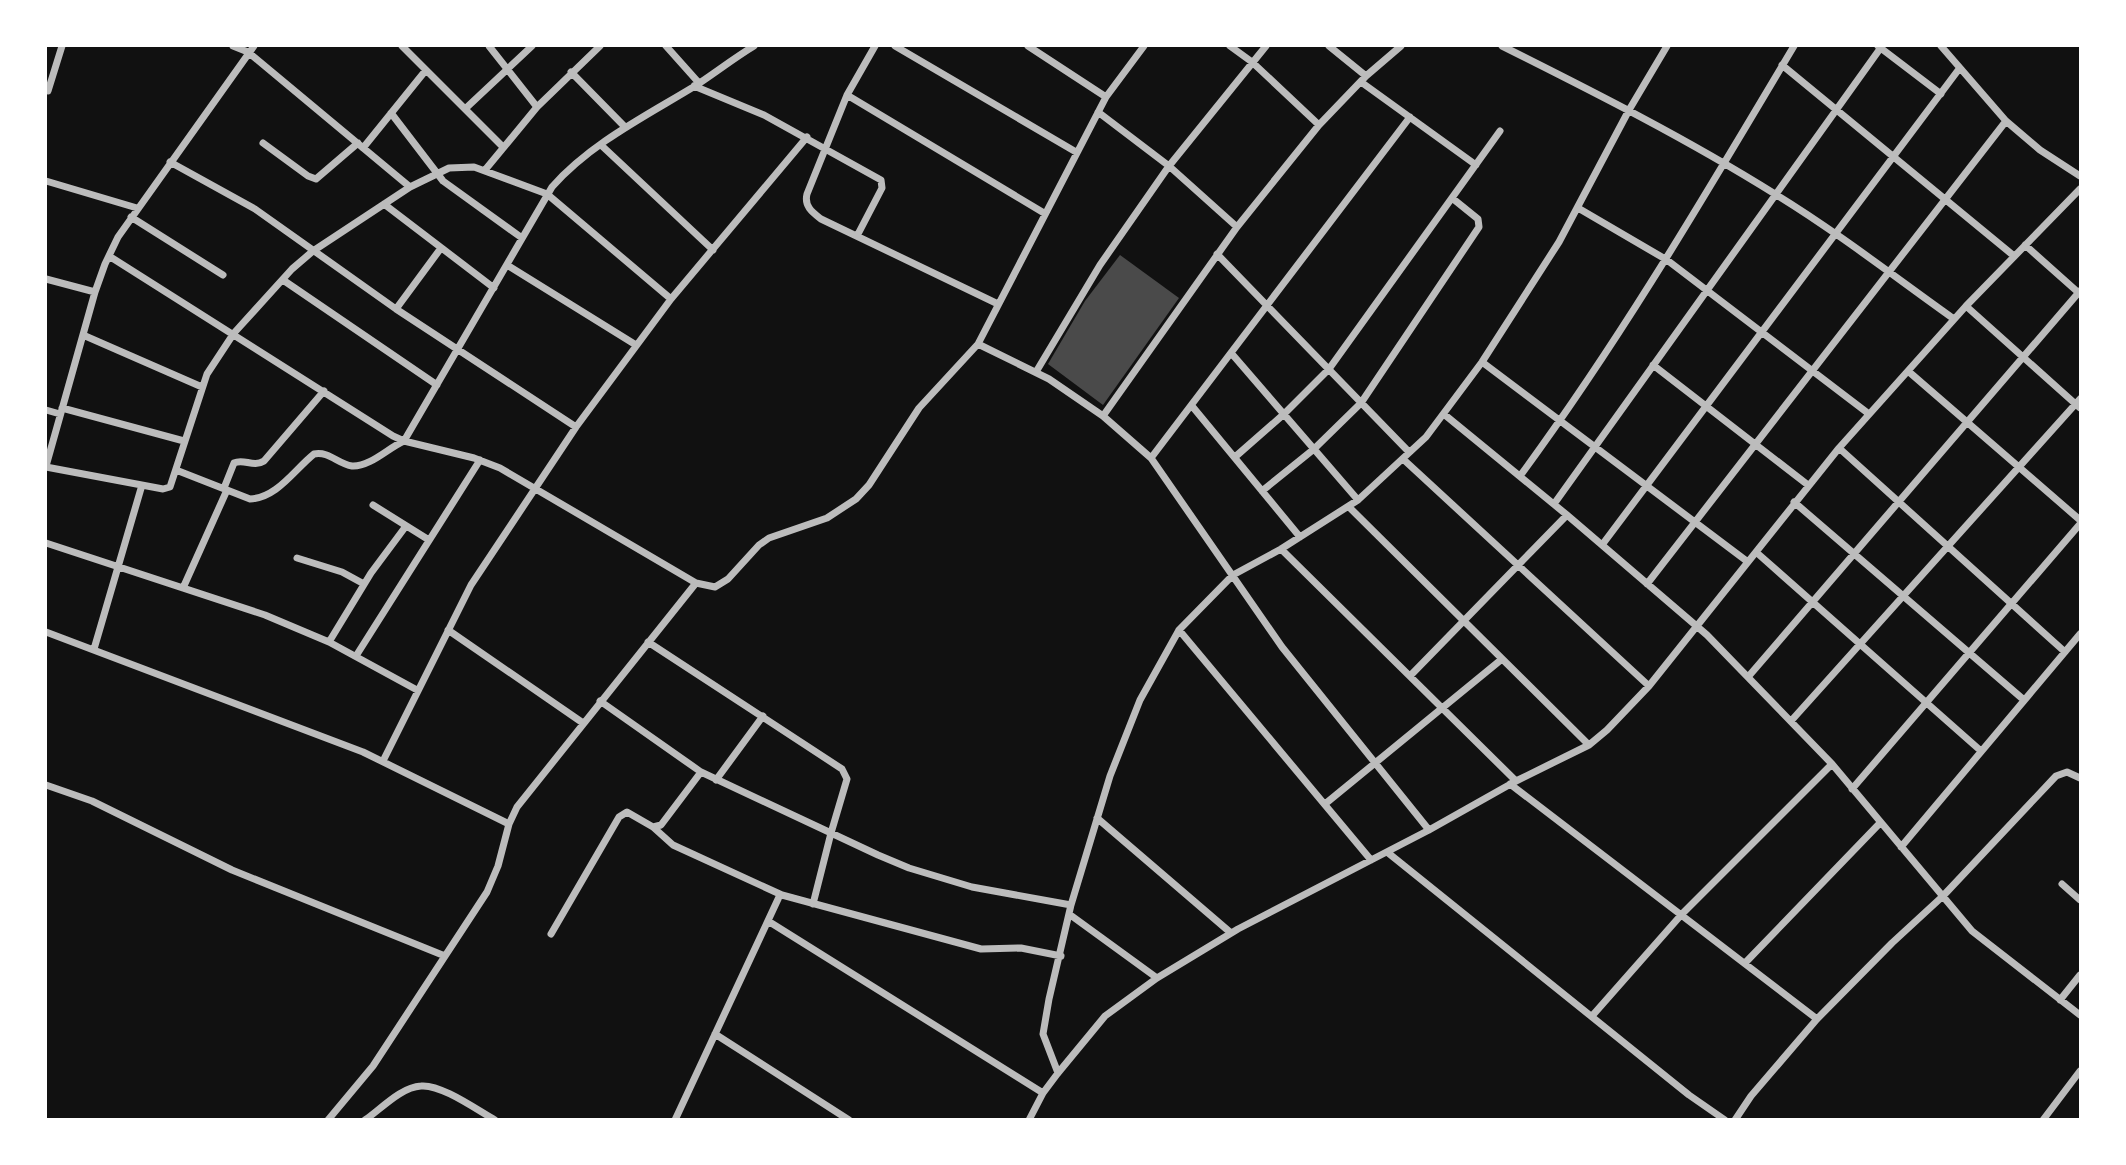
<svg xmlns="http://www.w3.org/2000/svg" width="2126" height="1165" font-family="'PT Sans',sans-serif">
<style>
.building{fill:#4a4a4a}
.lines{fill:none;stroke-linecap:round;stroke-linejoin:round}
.minor{stroke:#bcbcbc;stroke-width:7}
</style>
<rect width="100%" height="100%" fill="#111"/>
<path class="building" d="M1120,255L1179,298L1103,405L1048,364L1085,301Z"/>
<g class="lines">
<path class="minor" d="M233,46L248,52L410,187
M402,46L503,147
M489,46L537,107
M666,46L699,83
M875,46L847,95L807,194C804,206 812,212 821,219L998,304
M895,46L1076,152
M1028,46L1106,97
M1230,46L1252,62L1319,125
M1329,46L1366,76
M1502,46C1594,92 1687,139 1775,194C1837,232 1895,277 1954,319
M1878,46L1941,94
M1941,46L2006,121L2040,150L2080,176
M1782,65L2014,256
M571,72L625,127
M1361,82L1476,165
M694,86L764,115L881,180L882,188L857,236
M48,91L62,46
M847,95L1044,213
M465,109L532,46
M1098,112L1169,166L1237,227
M391,113L443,181L522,238
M263,143L308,176L316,179L358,143
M601,145L713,250
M363,148L426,70
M170,162L255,209L396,309L576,427
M485,170L537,107L600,46
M46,181L137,208
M384,204L494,288
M1578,208L1667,260L1869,414
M131,217L223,275
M2025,245L2080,294
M1217,254L1409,452
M109,256L393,436L404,441L474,458L500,468L696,583L715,587L728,579L759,545L769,538L827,518L856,499L869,485L919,408L978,344L1106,97L1144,46
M507,265L636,345
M46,279L95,292
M283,280L437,385
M1966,306L2080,408
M396,309L441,248
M83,335L202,387
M978,344L1049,379L1103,416L1151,458L1282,647L1429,830
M1232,354L1358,500
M1482,362L1748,562
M1653,365L1808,485
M1908,371L2080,520
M1036,372L1100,265L1169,166L1266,46
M1192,406L1300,537
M62,408L184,441
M46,410L60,414
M1445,415L1567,515L1707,635L1832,764L1972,931L2080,1015
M1103,416L1237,227L1319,125L1366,76L1401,46
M1839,448L2065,652
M1235,457L1284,414L1329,369L1500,131
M1151,458L1410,117
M1403,459L1649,686
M46,466L95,292L105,264L118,237L254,46
M46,467L163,489L170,487L207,374L234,333L292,269L313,251L410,187L449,168L474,167L547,194L671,299
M176,470L250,499C277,498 294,470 314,454C329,451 338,464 352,466C370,467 388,448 404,441L552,187C591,143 646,116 695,86C715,73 734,58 754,46
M1520,476C1621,339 1707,192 1794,46
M224,488L234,463C244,458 253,468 264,461L324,391
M1262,491L1314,449L1361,403L1479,227L1478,219L1452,198
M1794,502L2024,700
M1554,504L1882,46
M373,505L429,540
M1349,507L1589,745
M46,543L265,615L329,642L417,690
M1602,545L1959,69
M1281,549L1516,781
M1756,552L1981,751
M297,558L342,572L364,584
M1647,584L2006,121
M183,588L227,490
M448,630L583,723
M1179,630L1371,860
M46,632L363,752L509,824
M329,642L371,573L406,526
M648,642L842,769L847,779L831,833L813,904
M94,649L142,485
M356,656L480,460
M1410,676L1567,515
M1748,677L2080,291
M600,701L701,772L878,855L909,868L972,887L1071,905
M1791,721L2080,399
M383,761L471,585L576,427L671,299L807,137
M716,780L763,716
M1510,784L1817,1019
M46,785L92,801L232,870L445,956
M1852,789L2080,524
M1325,804L1502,659
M1097,818L1231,933
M653,827L673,845L782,895
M1901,847L2080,634
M1387,852L1689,1095L1725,1120
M2062,884L2080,900
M1069,914L1157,978
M768,921L1043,1093
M551,934L619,817L627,812L653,827L661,825L701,772
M1745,963L1880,823
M2060,1000L2080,975
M1592,1016L1682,914L1832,764
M715,1034L849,1120
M1058,1073L1043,1034L1049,999L1071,905L1110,776L1140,700L1179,630L1233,575L1281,549L1358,500L1426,437L1482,362L1559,242L1629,110L1667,46
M328,1120L373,1066L487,892L498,866L509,824L517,807L696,583
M365,1120C381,1109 401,1087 421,1086C441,1084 477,1110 495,1120
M675,1120L779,897L782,895L981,949L1021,948L1061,956
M1029,1120L1043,1093L1058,1073L1105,1016L1157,978L1238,929L1429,830L1516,781L1589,745L1607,730L1649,686L1839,448L1966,306L2080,189
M1735,1120L1751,1096L1817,1019L1892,943L1943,896L2056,776L2067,772L2080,778
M2043,1120L2080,1071"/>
</g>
<rect width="2126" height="1165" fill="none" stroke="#ffffff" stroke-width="94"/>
</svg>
